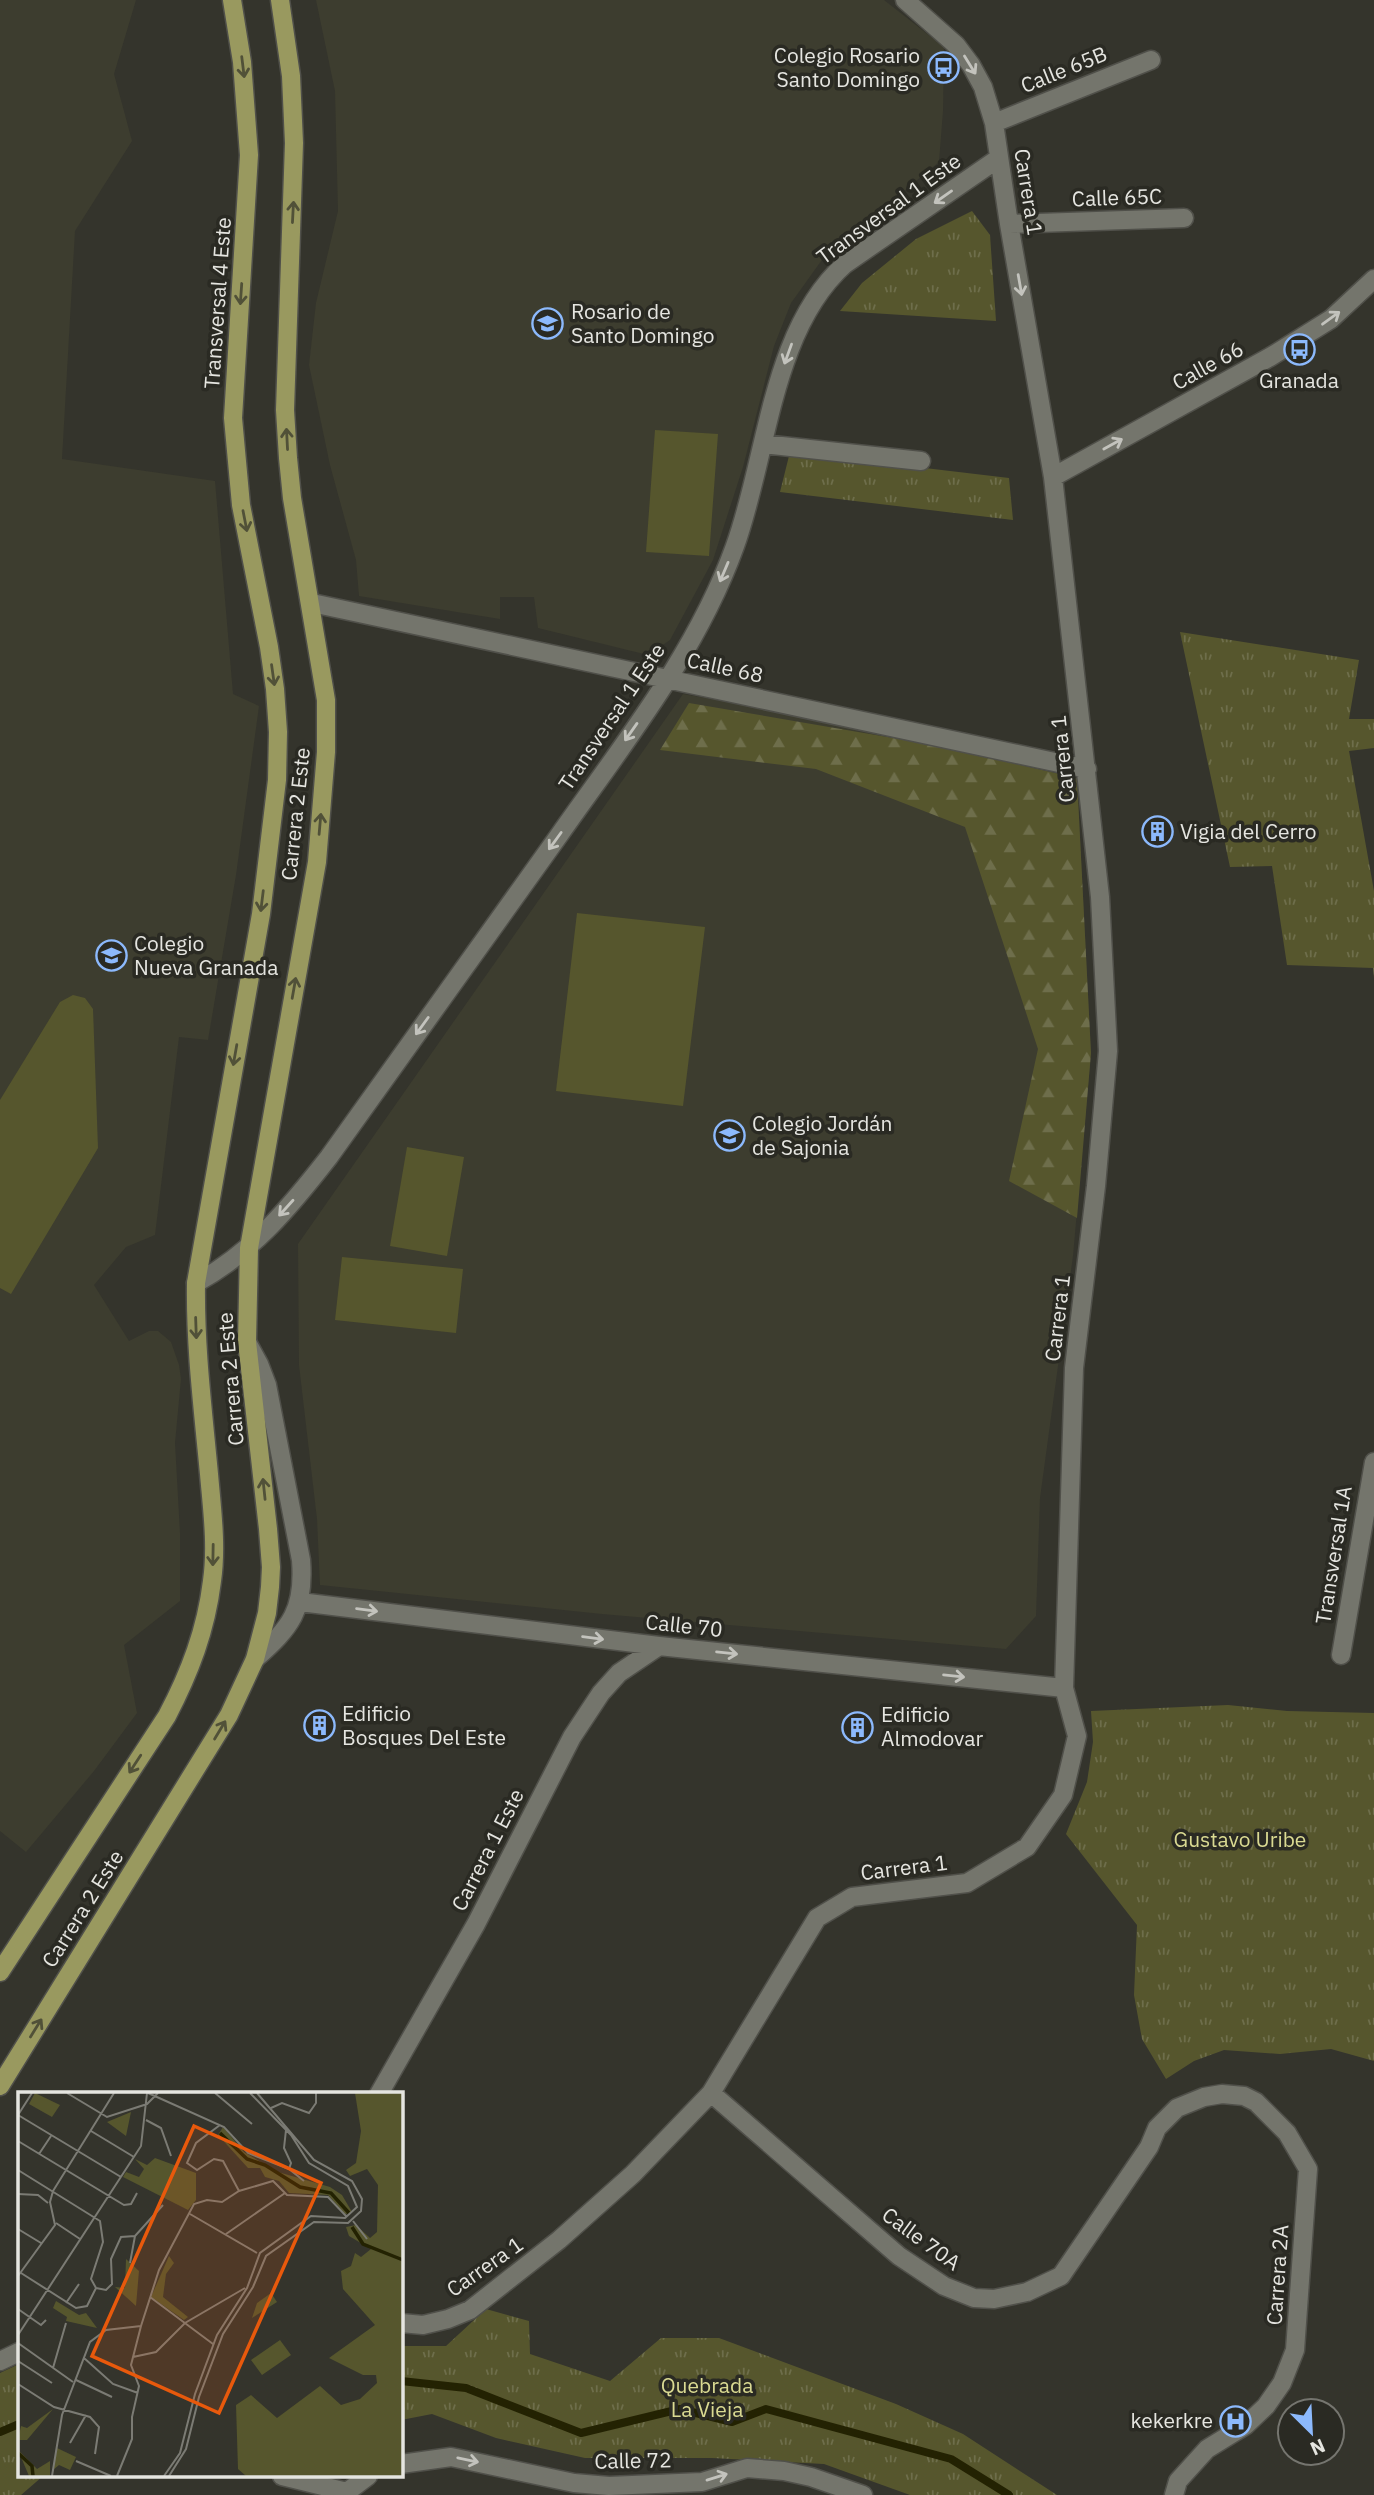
<svg xmlns="http://www.w3.org/2000/svg" width="1374" height="2495" font-family="'IBM Plex Sans',sans-serif">
<style>
.built{fill:#3d3d2f}
.grass{fill:url(#grass-tufts)}
.forest{fill:url(#forest-firs)}
.pitch{fill:#56562d}
.lines{fill:none;stroke-linecap:round;stroke-linejoin:round}
.stream{stroke:#232202;stroke-width:8}
.minor-casing{stroke:#50504a;stroke-width:21}
.major-casing{stroke:#50504a;stroke-width:21}
.minor{stroke:#74756c;stroke-width:18}
.major{stroke:#99995f;stroke-width:18}
.oneway{stroke:#c3c3bd}
.oneway2{stroke:#515138}
.labels{text-anchor:middle;stroke-width:7;stroke-linejoin:round;paint-order:stroke}
.poi-label{font-size:21px;fill:#e5e5e0;stroke:#2a2a23;text-anchor:start}
.street-label{font-size:21px;fill:#e5e5e0;stroke:#2a2a23}
.park-label{font-size:21px;fill:#dada92;stroke:#2a2a23}
.inset-river{fill:none;stroke:#232202;stroke-width:3.5}
.inset-road{fill:none;stroke:#7b7b74;stroke-width:2}
.view{fill:#e8590c;fill-opacity:0.15;stroke:#e8590c;stroke-width:3.5}
.inset-edge{fill:none;stroke:#e5e5e0;stroke-width:3.5}
</style>
<defs>
<pattern id="grass-tufts" width="24" height="20" patternUnits="userSpaceOnUse" patternTransform="scale(1.75)"><rect width="24" height="20" fill="#56562d"/><path d="M3 7l-1-3M5 7V3M7 7l1-3M15 17l-1-3M17 17v-4M19 17l1-3" fill="none" stroke="#6e6e4b"/></pattern>
<pattern id="forest-firs" width="22" height="20" patternUnits="userSpaceOnUse" patternTransform="scale(1.75)"><rect width="22" height="20" fill="#56562d"/><path d="M5 1l3.5 6h-7zM16 11l3.5 6h-7z" fill="#6e6e4b"/></pattern>
</defs>
<rect width="100%" height="100%" fill="#34342c"/>
<path class="built" d="M0,0H136L114,74L132,141L75,231L62,459L215,481L233,694L259,706L236,875L208,1040L179,1037L155,1235L126,1247L94,1285L129,1341L149,1331H158L171,1342L179,1365L181,1379L175,1443L180,1533V1601L124,1645L137,1713L94,1771L26,1852L0,1831Z
M316,0H884L944,47L943,111L939,162L824,257L791,303L774,346L743,467L713,560L670,640L648,655L538,628L534,597H500V619L359,596L356,560L330,465L309,365L316,303L338,211L335,91Z
M683,694L930,737L1077,778L1091,1053L1073,1256L1040,1498L1036,1616L1006,1649L602,1614L320,1585L317,1519L299,1365L298,1244Z"/>
<path class="grass" d="M972,211L990,235L996,321L840,311L862,283L916,239Z
M790,452L1009,478L1013,520L780,492Z
M1180,632L1359,660L1349,719H1374V748L1349,751L1374,891V978L1373,968L1287,965L1272,866L1230,867Z
M1228,1705L1287,1711L1374,1713V2061L1331,2049L1280,2054L1224,2050L1194,2061L1166,2079L1142,2039L1134,1995L1137,1925L1066,1834L1087,1782L1093,1742L1091,1711Z
M486,2309L529,2321L530,2354L610,2381L661,2338H719L896,2404L963,2434L1057,2495H910L824,2464L712,2458H585L496,2438L432,2414L401,2420V2346H446Z
M19,2364V2476H43L21,2495H0V2373Z"/>
<path class="forest" d="M689,703L928,744L1077,778L1091,1053L1077,1218L1009,1181L1038,1049L965,827L816,769L660,750Z"/>
<path class="pitch" d="M655,430L718,434L709,556L646,552Z
M577,913L705,927L683,1106L556,1091Z
M73,995L85,998L93,1009L98,1148L11,1294L0,1288V1100L60,1002Z
M407,1147L464,1157L447,1256L390,1246Z
M342,1257L463,1269L456,1333L335,1320Z"/>
<g class="lines">
<path class="stream" d="M401,2381L466,2388L581,2433L680,2409L732,2422L766,2409L951,2459L1009,2495
M0,2432L19,2424"/>
<defs>
<path id="minor" d="M994,123L1151,60
M1009,224L1184,218
M763,444L921,461
M1053,477L1270,357L1331,319L1374,279
M312,603L1087,769
M196,1283C253,1252 290,1207 329,1157C406,1049 483,942 560,834C624,743 697,652 735,546C768,455 771,330 845,264L999,158
M247,1342L259,1364L267,1385L301,1560C305,1610 291,1627 255,1659
M300,1602L659,1646L1064,1688
M1341,1655L1374,1462
M711,2093L899,2256L944,2286L974,2298L994,2299L1027,2292L1061,2276L1149,2147L1157,2128L1177,2108L1204,2097L1222,2094L1244,2096L1256,2102L1287,2133L1308,2169L1295,2350L1282,2383L1266,2406L1246,2425L1207,2449L1178,2481L1174,2495
M379,2094L476,1924L572,1737L601,1693L619,1673L659,1646
M401,2323L423,2325L448,2319L470,2310L559,2240L633,2174L711,2093L817,1918L852,1897L967,1883L1027,1847L1063,1795L1077,1736L1064,1688L1074,1368L1096,1186L1108,1051L1100,897L1053,477L1009,224L994,123L983,87L971,65L956,45L905,0
M0,2361L19,2352
M401,2464L451,2457L574,2483L609,2486L702,2482L747,2468L784,2471L811,2477L863,2495
M282,2476L347,2492
M347,2492L368,2476"/>
<path id="major" d="M0,1972L167,1716C190,1672 206,1630 212,1581C217,1546 212,1509 209,1474C203,1410 195,1347 196,1283L261,914L277,780L278,732L275,689L269,647L241,505L233,418L249,155L242,62L232,0
M0,2086L229,1715L255,1659L267,1613L270,1587L271,1567L268,1529L247,1342L249,1248L317,862L326,752V700L292,498L288,458L285,410L294,143L291,76L280,0"/>
</defs>
<use href="#minor" class="minor-casing"/>
<use href="#major" class="major-casing"/>
<use href="#minor" class="minor"/>
<use href="#major" class="major"/>
</g>
<defs><path id="oneway-shaft" d="M-6 0H5M1.5-3L5.5 0L1.5 3" fill="none" stroke-width="1.6" stroke-linecap="round" stroke-linejoin="round" transform="scale(1.75)"/></defs>
<g class="oneway">
<use href="#oneway-shaft" transform="translate(970 65) rotate(58)"/>
<use href="#oneway-shaft" transform="translate(943 197) rotate(145)"/>
<use href="#oneway-shaft" transform="translate(1020 285) rotate(80)"/>
<use href="#oneway-shaft" transform="translate(1331 318) rotate(-36)"/>
<use href="#oneway-shaft" transform="translate(788 354) rotate(110)"/>
<use href="#oneway-shaft" transform="translate(1113 444) rotate(-29)"/>
<use href="#oneway-shaft" transform="translate(724 572) rotate(113)"/>
<use href="#oneway-shaft" transform="translate(631 732) rotate(125)"/>
<use href="#oneway-shaft" transform="translate(555 841) rotate(126)"/>
<use href="#oneway-shaft" transform="translate(422 1026) rotate(126)"/>
<use href="#oneway-shaft" transform="translate(286 1208) rotate(132)"/>
<use href="#oneway-shaft" transform="translate(367 1610) rotate(7)"/>
<use href="#oneway-shaft" transform="translate(593 1638) rotate(7)"/>
<use href="#oneway-shaft" transform="translate(727 1653) rotate(6)"/>
<use href="#oneway-shaft" transform="translate(954 1676) rotate(6)"/>
<use href="#oneway-shaft" transform="translate(468 2460) rotate(12)"/>
<use href="#oneway-shaft" transform="translate(717 2477) rotate(-17)"/>
</g>
<g class="oneway2">
<use href="#oneway-shaft" transform="translate(243 67) rotate(83)"/>
<use href="#oneway-shaft" transform="translate(293 212) rotate(-87)"/>
<use href="#oneway-shaft" transform="translate(241 294) rotate(94)"/>
<use href="#oneway-shaft" transform="translate(287 439) rotate(-93)"/>
<use href="#oneway-shaft" transform="translate(245 521) rotate(79)"/>
<use href="#oneway-shaft" transform="translate(273 675) rotate(82)"/>
<use href="#oneway-shaft" transform="translate(320 824) rotate(-85)"/>
<use href="#oneway-shaft" transform="translate(262 901) rotate(97)"/>
<use href="#oneway-shaft" transform="translate(294 988) rotate(-80)"/>
<use href="#oneway-shaft" transform="translate(235 1055) rotate(100)"/>
<use href="#oneway-shaft" transform="translate(196 1328) rotate(88)"/>
<use href="#oneway-shaft" transform="translate(264 1489) rotate(-96)"/>
<use href="#oneway-shaft" transform="translate(213 1555) rotate(91)"/>
<use href="#oneway-shaft" transform="translate(220 1730) rotate(-59)"/>
<use href="#oneway-shaft" transform="translate(135 1764) rotate(123)"/>
<use href="#oneway-shaft" transform="translate(36 2028) rotate(-58)"/>
</g>
<defs>
<symbol id="bus-ring" viewBox="-11 -11 22 22"><circle r="9.5" fill="#2a2a23" stroke="#8cb9fc" stroke-width="1.5"/><path d="M-5-6H5V4H4V6H2V4H-2V6H-4V4H-5ZM-3.5-4V0h7V-4ZM-3.5 1.2v1.5H-2V1.2ZM2 1.2v1.5H3.5V1.2Z" fill="#8cb9fc"/></symbol>
<symbol id="school-ring" viewBox="-11 -11 22 22"><circle r="9.5" fill="#2a2a23" stroke="#8cb9fc" stroke-width="1.5"/><path d="M0-5L7-2L0 1L-7-2ZM-4 1L0 2.5L4 1V4Q0 6-4 4Z" fill="#8cb9fc"/></symbol>
<symbol id="building-ring" viewBox="-11 -11 22 22"><circle r="9.5" fill="#2a2a23" stroke="#8cb9fc" stroke-width="1.5"/><path d="M-4-6H4V6H1V3H-1V6H-4ZM-2.5-4.3h1.7v1.8h-1.7ZM.8-4.3h1.7v1.8H.8ZM-2.5-1h1.7V.8h-1.7ZM.8-1h1.7V.8H.8Z" fill="#8cb9fc"/></symbol>
<symbol id="hospital-ring" viewBox="-11 -11 22 22"><circle r="9.5" fill="#2a2a23" stroke="#8cb9fc" stroke-width="1.5"/><path d="M-5-5h3v3.5h4V-5h3V5h-3V1.5h-4V5h-3Z" fill="#8cb9fc"/></symbol>
</defs>
<g fill-rule="evenodd">
<use href="#bus-ring" x="926" y="50" width="35" height="35"/>
<use href="#school-ring" x="530" y="306" width="35" height="35"/>
<use href="#bus-ring" x="1282" y="332" width="35" height="35"/>
<use href="#building-ring" x="1140" y="814" width="35" height="35"/>
<use href="#school-ring" x="94" y="938" width="35" height="35"/>
<use href="#school-ring" x="712" y="1118" width="35" height="35"/>
<use href="#building-ring" x="302" y="1708" width="35" height="35"/>
<use href="#building-ring" x="840" y="1710" width="35" height="35"/>
<use href="#hospital-ring" x="1218" y="2404" width="35" height="35"/>
</g>
<g class="labels">
<g class="poi-label">
<text x="920" y="63" text-anchor="end">Colegio Rosario<tspan x="920" dy="24">Santo Domingo</tspan></text>
<text x="571" y="319">Rosario de<tspan x="571" dy="24">Santo Domingo</tspan></text>
<text x="1299" y="388" text-anchor="middle">Granada</text>
<text x="1180" y="839">Vigia del Cerro</text>
<text x="134" y="951">Colegio<tspan x="134" dy="24">Nueva Granada</tspan></text>
<text x="752" y="1131">Colegio Jordán<tspan x="752" dy="24">de Sajonia</tspan></text>
<text x="342" y="1721">Edificio<tspan x="342" dy="24">Bosques Del Este</tspan></text>
<text x="881" y="1722">Edificio<tspan x="881" dy="24">Almodovar</tspan></text>
<text x="1213" y="2428" text-anchor="end">kekerkre</text>
</g>
<g class="street-label">
<text transform="translate(1064 70) rotate(-22)" y="7">Calle 65B</text>
<text transform="translate(1028 192) rotate(81)" y="7">Carrera 1</text>
<text transform="translate(1117 198) rotate(-2)" y="7">Calle 65C</text>
<text transform="translate(889 209) rotate(-36)" y="7">Transversal 1 Este</text>
<text transform="translate(218 303) rotate(-86)" y="7">Transversal 4 Este</text>
<text transform="translate(1208 366) rotate(-29)" y="7">Calle 66</text>
<text transform="translate(725 668) rotate(12)" y="7">Calle 68</text>
<text transform="translate(612 717) rotate(-56)" y="7">Transversal 1 Este</text>
<text transform="translate(1063 759) rotate(-96)" y="7">Carrera 1</text>
<text transform="translate(296 814) rotate(-84)" y="7">Carrera 2 Este</text>
<text transform="translate(1058 1318) rotate(-83)" y="7">Carrera 1</text>
<text transform="translate(231 1379) rotate(-95)" y="7">Carrera 2 Este</text>
<text transform="translate(1334 1555) rotate(-81)" y="7">Transversal 1A</text>
<text transform="translate(684 1626) rotate(6)" y="7">Calle 70</text>
<text transform="translate(488 1850) rotate(-63)" y="7">Carrera 1 Este</text>
<text transform="translate(904 1868) rotate(-7)" y="7">Carrera 1</text>
<text transform="translate(83 1909) rotate(-58)" y="7">Carrera 2 Este</text>
<text transform="translate(921 2239) rotate(36)" y="7">Calle 70A</text>
<text transform="translate(485 2267) rotate(-35)" y="7">Carrera 1</text>
<text transform="translate(1278 2275) rotate(-86)" y="7">Carrera 2A</text>
<text transform="translate(633 2461) rotate(-1)" y="7">Calle 72</text>
</g>
<g class="park-label">
<text x="1240" y="1847">Gustavo Uribe</text>
<text x="707" y="2393">Quebrada<tspan x="707" dy="24">La Vieja</tspan></text>
</g>
</g>
<g transform="translate(18 2092)">
<rect width="385" height="385" fill="#34342c"/>
<path d="M113,20L108,44L89,30ZM205,35L226,60L260,80L312,95L324,103L334,120L327,122L310,103L271,101L261,89L247,85L242,76H230L200,43ZM137,66L178,81V108L170,118L105,85L108,80L121,85L126,77L117,67L129,73ZM108,167L121,179L118,214L97,195L107,196ZM38,209L61,223L68,221L79,236L48,229L49,225L35,216ZM35,317L9,348H0L3,334L9,336ZM39,356L58,365L52,378L41,373L35,378Z" fill="#56562d"/>
<path d="M17,1L42,13L34,25L11,12ZM337,1H385V384H228L220,377L218,313L233,303L259,326L302,294L323,313L342,307L359,291L358,283H345L311,266L357,233L325,197L323,179L333,174L337,161L343,165L353,157L331,144L328,135L338,133L352,146L359,140L360,93L349,77L332,84L328,78L338,71L343,39ZM151,164L156,171L148,182L145,205L170,225L166,228L133,205ZM0,358L19,377L32,369V384H11Z" fill="#56562d"/>
<path d="M253,201L259,210L234,226L239,211ZM262,248L273,263L244,283L233,268Z" fill="#56562d"/>
<path class="inset-river" d="M202,41L229,67L247,73L282,95L313,101L331,121M334,135L345,152L385,168M0,361L14,374L15,384"/>
<path class="inset-road" d="M49,1L89,25L129,12L140,1M130,1L206,35L230,61L271,77L286,89M197,1L234,32M253,16L264,11L291,21L298,11V1M0,23L103,85M0,23L14,1M128,28L143,36L153,64M202,33L178,51L169,71L179,78L196,67L205,69L221,99M268,38L266,56L273,71L271,77M73,39L116,65M0,49L106,113L113,112L119,101M21,62L33,44M0,78L82,129L85,150L73,187L78,196M35,99L96,1M0,102L20,103L30,111M172,122L239,161M335,129L349,147M38,131L62,147M0,137L23,151M208,142L267,101M117,144L145,113M112,171L117,144M3,181L58,216L69,214L78,196M0,184L37,133L32,110L35,99M78,196L88,198L94,192L93,167L103,145L117,144M132,205L195,252M48,211L61,192M0,217L23,233L28,228M0,243L123,54L129,1M0,251L55,290M115,265L138,260L167,231L227,196M66,266L95,292L120,301M0,269L34,291M35,276L48,231M58,288L94,305M0,292L36,315L72,325L81,335L77,362M52,351L68,323M58,369L93,384M34,384L44,323L72,250L88,238L123,234M99,384L114,347V325L121,294L113,273L123,234L141,178L176,112L189,108L204,110L221,99L255,89L269,103L310,105L328,124M146,384L162,361L177,302L199,243L229,196L242,161L293,124L327,126L339,115L330,94L291,71L273,43L232,1M151,384L168,357L181,305L205,242L235,195L248,164L296,130L330,131L343,119L344,107L334,89L296,68L239,1"/>
<path class="view" d="M176,34L303,91L201,321L74,264Z"/>
<rect width="385" height="385" class="inset-edge"/>
</g>
<g transform="translate(1311 2432) rotate(156)"><circle r="33" fill="#2a2a23" stroke="#75756f" stroke-width="2"/>
<path d="M0-5L12 26L0 18L-12 26Z" fill="#8cb9fc"/>
<text y="-10" font-size="19" font-weight="bold" text-anchor="middle" fill="#e5e5e0">N</text>
</g>
</svg>
